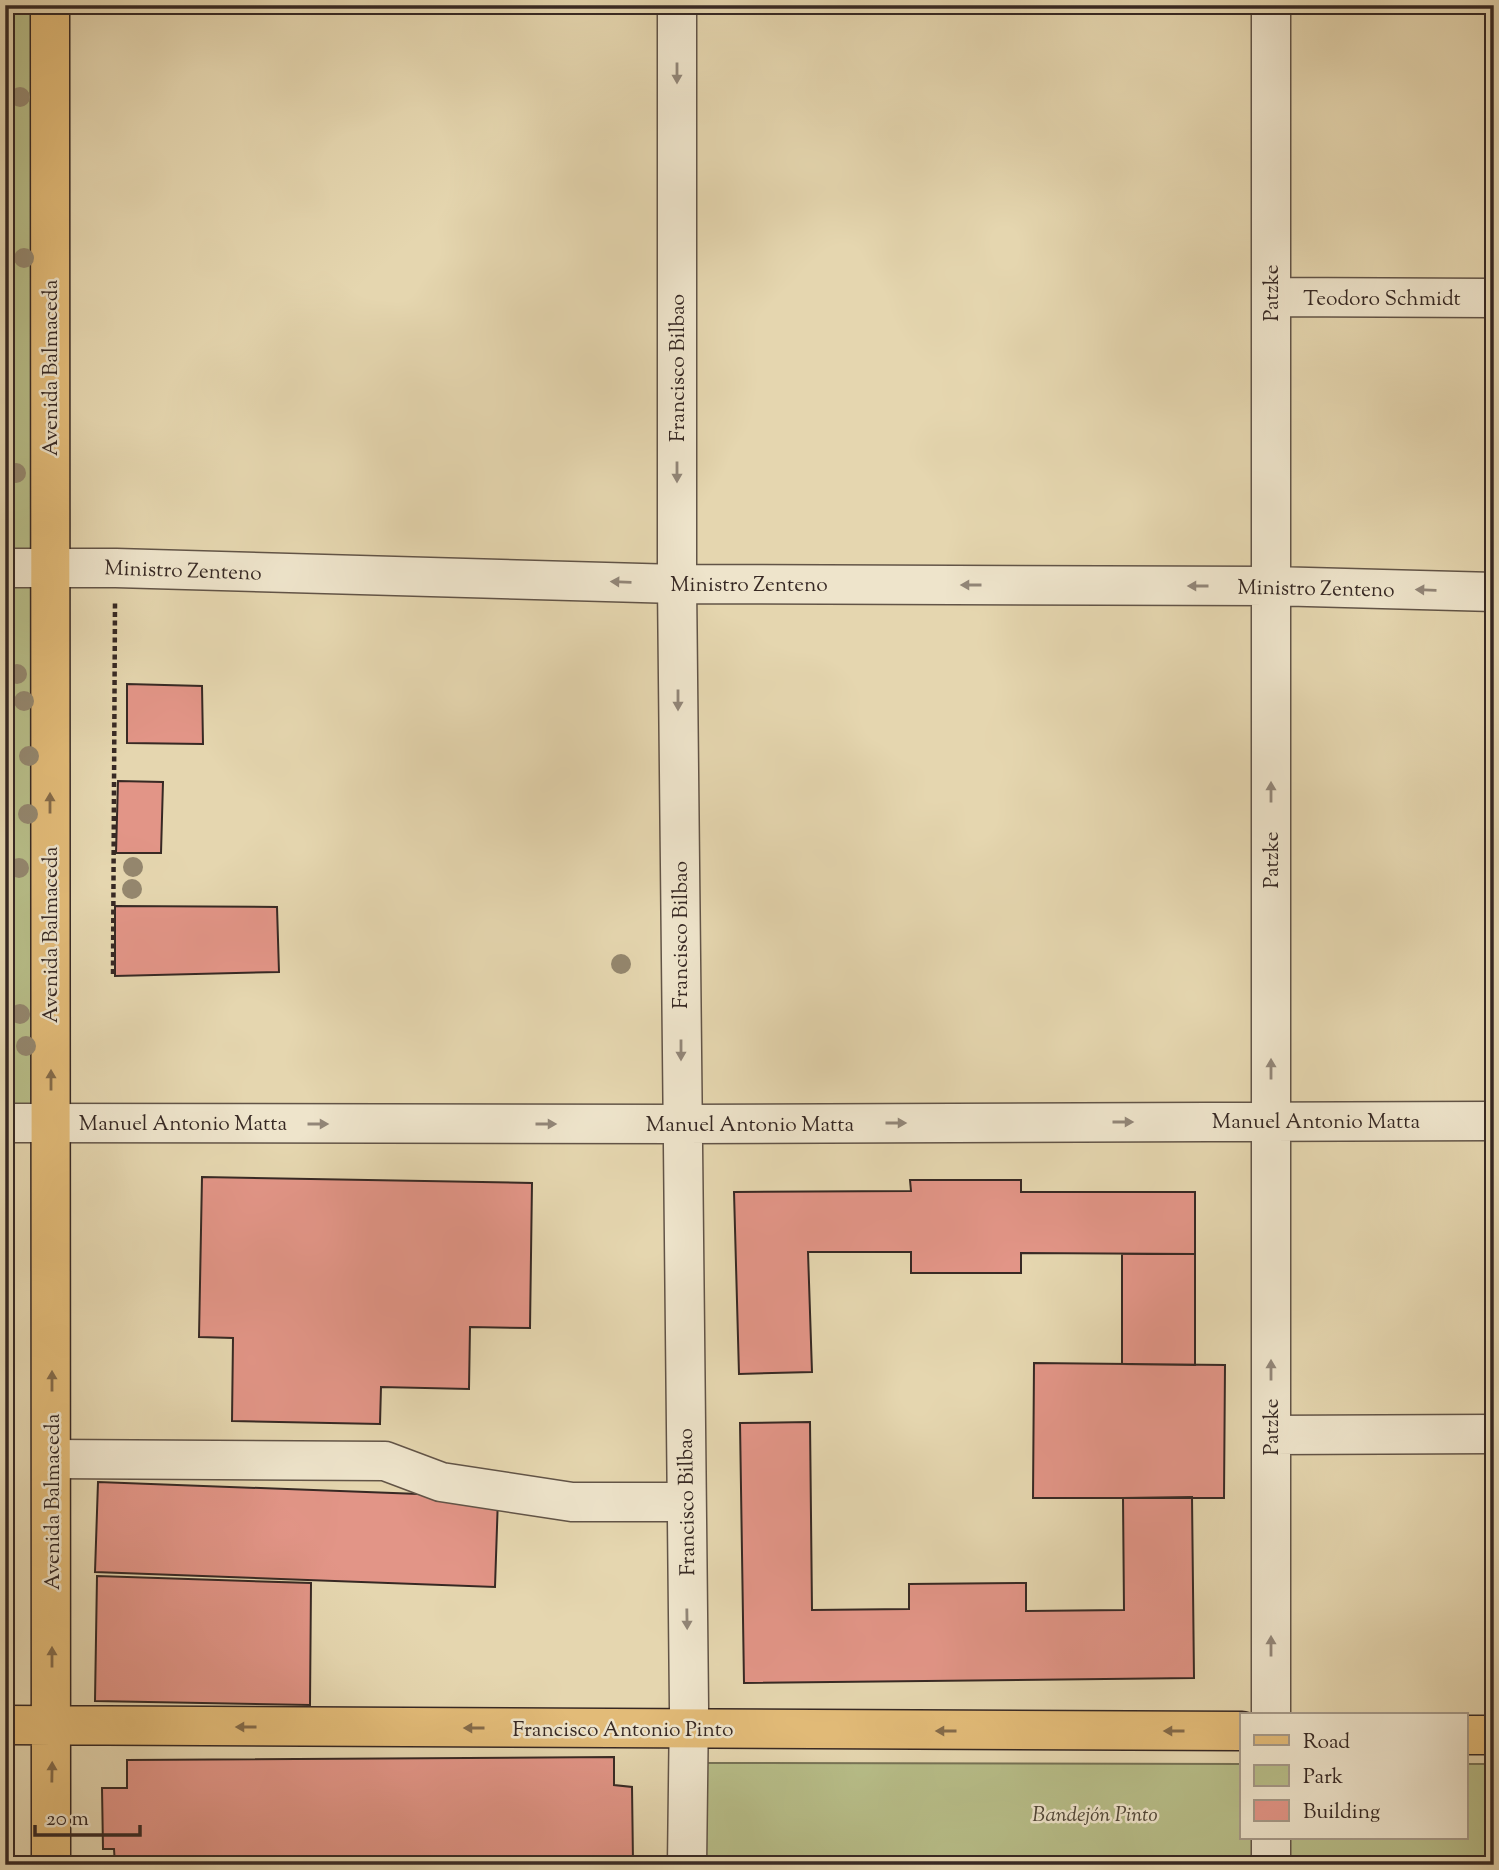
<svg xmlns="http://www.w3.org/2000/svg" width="1499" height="1870" font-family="'Sorts Mill Goudy',serif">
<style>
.green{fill:#b7bd88;stroke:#777356;stroke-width:2}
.building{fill:#e29587;stroke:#372924;stroke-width:2}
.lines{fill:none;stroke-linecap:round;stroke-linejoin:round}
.minor-casing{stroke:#625447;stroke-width:41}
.major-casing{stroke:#372924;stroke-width:41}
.path{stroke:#372924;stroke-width:4.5;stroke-dasharray:5 3.5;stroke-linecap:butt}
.minor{stroke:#eee4cb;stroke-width:38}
.major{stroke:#e2bb78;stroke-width:38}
.tree{fill:#94876e}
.oneway{fill:#928678}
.oneway2{fill:#846b4a}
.labels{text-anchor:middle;stroke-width:5;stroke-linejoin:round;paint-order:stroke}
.street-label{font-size:21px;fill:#372924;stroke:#eee4cb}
.park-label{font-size:21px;font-style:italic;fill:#514738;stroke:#eee4cb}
</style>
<rect width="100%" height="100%" fill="#e5d6af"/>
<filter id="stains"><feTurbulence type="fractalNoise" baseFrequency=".00286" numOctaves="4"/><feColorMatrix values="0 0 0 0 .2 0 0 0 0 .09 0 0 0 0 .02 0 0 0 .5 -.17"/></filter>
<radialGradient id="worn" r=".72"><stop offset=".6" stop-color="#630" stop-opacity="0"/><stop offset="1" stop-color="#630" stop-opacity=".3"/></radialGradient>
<path class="green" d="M5,5H35L34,552H5Z
M5,586H32L33,1107L5,1106Z
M699,1763L1242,1764V1837H1466V1764H1494V1865H697Z"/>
<path class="building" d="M127,684L202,686L203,744L127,743Z
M118,781L163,782L161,853H116Z
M115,906L277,907L279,972L115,976Z
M202,1177L532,1183L530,1328L470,1327L469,1389L381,1387L380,1424L232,1421L233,1338L199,1337Z
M910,1180H1021V1192H1195V1254L1021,1253V1273H911V1252H808L812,1372L739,1374L734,1192L911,1191Z
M1122,1254H1195V1365L1122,1364Z
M1034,1363L1225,1365L1224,1498H1033Z
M810,1422L812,1610L909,1609V1584L1026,1583V1611L1124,1610L1123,1498L1192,1497L1194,1678L744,1683L740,1423Z
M98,1482L498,1497L495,1587L95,1572Z
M97,1576L311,1583L310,1705L95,1701Z
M614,1757V1785L632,1787L633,1862L613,1859V1865H115L114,1849H103L102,1788H127V1760Z"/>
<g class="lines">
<defs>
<path id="minor" d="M677,5V584L689,1707L687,1865
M1271,297L1494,298
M5,568H116L677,584L1271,586L1494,592
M5,1123L682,1124L1494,1121
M1271,1435L1494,1434
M52,1459L385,1461L441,1482L572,1502H685
M1271,1714V5
M1271,1837V1865"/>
<path id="major" d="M50,5L51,1865
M5,1725L1242,1731
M1466,1735H1494"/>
</defs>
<use href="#minor" class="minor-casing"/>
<use href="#major" class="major-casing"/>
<path class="path" d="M8,531L10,466
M113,974L115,603"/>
<use href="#minor" class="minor"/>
<use href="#major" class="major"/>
</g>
<g class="tree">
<circle cx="20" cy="97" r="10"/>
<circle cx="24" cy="258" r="10"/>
<circle cx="16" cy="473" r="10"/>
<circle cx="17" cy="674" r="10"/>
<circle cx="24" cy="701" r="10"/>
<circle cx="29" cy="756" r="10"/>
<circle cx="28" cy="814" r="10"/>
<circle cx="133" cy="867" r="10"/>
<circle cx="19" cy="868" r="10"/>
<circle cx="132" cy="889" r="10"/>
<circle cx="621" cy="964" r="10"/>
<circle cx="20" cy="1014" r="10"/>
<circle cx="26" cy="1046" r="10"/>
</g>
<defs><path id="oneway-solid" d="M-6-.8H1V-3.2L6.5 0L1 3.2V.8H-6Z" transform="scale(1.75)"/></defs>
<g class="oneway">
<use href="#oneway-solid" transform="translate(677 73) rotate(90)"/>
<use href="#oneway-solid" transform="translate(677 472) rotate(90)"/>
<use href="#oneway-solid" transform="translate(621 582) rotate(-178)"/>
<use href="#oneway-solid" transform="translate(971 585) rotate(-180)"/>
<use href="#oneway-solid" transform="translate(1198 586) rotate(-180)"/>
<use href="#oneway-solid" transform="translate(1426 590) rotate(-178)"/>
<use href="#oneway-solid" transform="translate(678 700) rotate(90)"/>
<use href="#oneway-solid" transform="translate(1271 792) rotate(-90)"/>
<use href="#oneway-solid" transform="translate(681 1050) rotate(90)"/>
<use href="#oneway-solid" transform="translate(1271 1069) rotate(-90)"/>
<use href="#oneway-solid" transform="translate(1123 1122)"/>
<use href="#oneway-solid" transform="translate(896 1123)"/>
<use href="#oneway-solid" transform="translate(318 1124)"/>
<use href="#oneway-solid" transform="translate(546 1124)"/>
<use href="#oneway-solid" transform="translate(1271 1370) rotate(-90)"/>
<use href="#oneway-solid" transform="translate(687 1619) rotate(89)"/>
<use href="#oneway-solid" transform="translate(1271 1646) rotate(-90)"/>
</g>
<g class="oneway2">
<use href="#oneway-solid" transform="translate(50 803) rotate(-90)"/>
<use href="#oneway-solid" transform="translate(51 1080) rotate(-90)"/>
<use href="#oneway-solid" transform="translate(52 1381) rotate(-90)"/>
<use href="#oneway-solid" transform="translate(52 1657) rotate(-90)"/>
<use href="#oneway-solid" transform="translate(246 1727) rotate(-180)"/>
<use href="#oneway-solid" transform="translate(474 1728) rotate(-180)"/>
<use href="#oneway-solid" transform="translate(946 1731) rotate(-180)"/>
<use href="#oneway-solid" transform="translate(1174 1731) rotate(-180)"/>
<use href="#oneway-solid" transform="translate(52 1772) rotate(-89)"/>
</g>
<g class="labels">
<g class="street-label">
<text transform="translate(1271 293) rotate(-90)" y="7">Patzke</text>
<text x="1382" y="305">Teodoro Schmidt</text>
<text transform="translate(50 368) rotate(-90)" y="7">Avenida Balmaceda</text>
<text transform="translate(677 368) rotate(-90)" y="7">Francisco Bilbao</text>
<text transform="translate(183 570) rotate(2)" y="7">Ministro Zenteno</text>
<text x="749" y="591">Ministro Zenteno</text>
<text transform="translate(1316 588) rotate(1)" y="7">Ministro Zenteno</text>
<text transform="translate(1271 860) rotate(-90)" y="7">Patzke</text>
<text transform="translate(50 935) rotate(-90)" y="7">Avenida Balmaceda</text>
<text transform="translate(680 935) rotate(-90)" y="7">Francisco Bilbao</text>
<text x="1316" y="1128">Manuel Antonio Matta</text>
<text x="183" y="1130">Manuel Antonio Matta</text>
<text x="750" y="1131">Manuel Antonio Matta</text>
<text transform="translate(1271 1427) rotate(-90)" y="7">Patzke</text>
<text transform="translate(52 1502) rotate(-90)" y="7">Avenida Balmaceda</text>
<text transform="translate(686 1502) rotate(-91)" y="7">Francisco Bilbao</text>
<text x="623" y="1736">Francisco Antonio Pinto</text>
</g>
<g class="park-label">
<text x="1095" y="1821">Bandejón Pinto</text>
</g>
</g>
<rect width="1499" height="1870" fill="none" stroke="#e5d6af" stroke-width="28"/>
<rect x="7" y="7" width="1485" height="1856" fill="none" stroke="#372924" stroke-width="3.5"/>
<rect x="14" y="14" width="1471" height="1842" fill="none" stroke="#372924" stroke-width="2"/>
<rect x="1240" y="1713" width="228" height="126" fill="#eee4cb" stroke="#a59988" stroke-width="2"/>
<rect x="1254" y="1735" width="35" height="10" fill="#e2bb78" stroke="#a59988" stroke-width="2"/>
<text x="1303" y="1748" font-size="21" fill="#372924">Road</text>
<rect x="1254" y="1765" width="35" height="21" fill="#b7bd88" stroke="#a59988" stroke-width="2"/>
<text x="1303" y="1783" font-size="21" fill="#372924">Park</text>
<rect x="1254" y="1800" width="35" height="21" fill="#e29587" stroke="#a59988" stroke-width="2"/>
<text x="1303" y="1818" font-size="21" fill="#372924">Building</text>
<path d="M35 1825v10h105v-10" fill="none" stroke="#372924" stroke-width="3.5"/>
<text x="46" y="1825" font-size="21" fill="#372924" stroke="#eee4cb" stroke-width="5" paint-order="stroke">20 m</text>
<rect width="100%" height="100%" filter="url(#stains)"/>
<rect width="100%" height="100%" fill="url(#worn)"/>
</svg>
